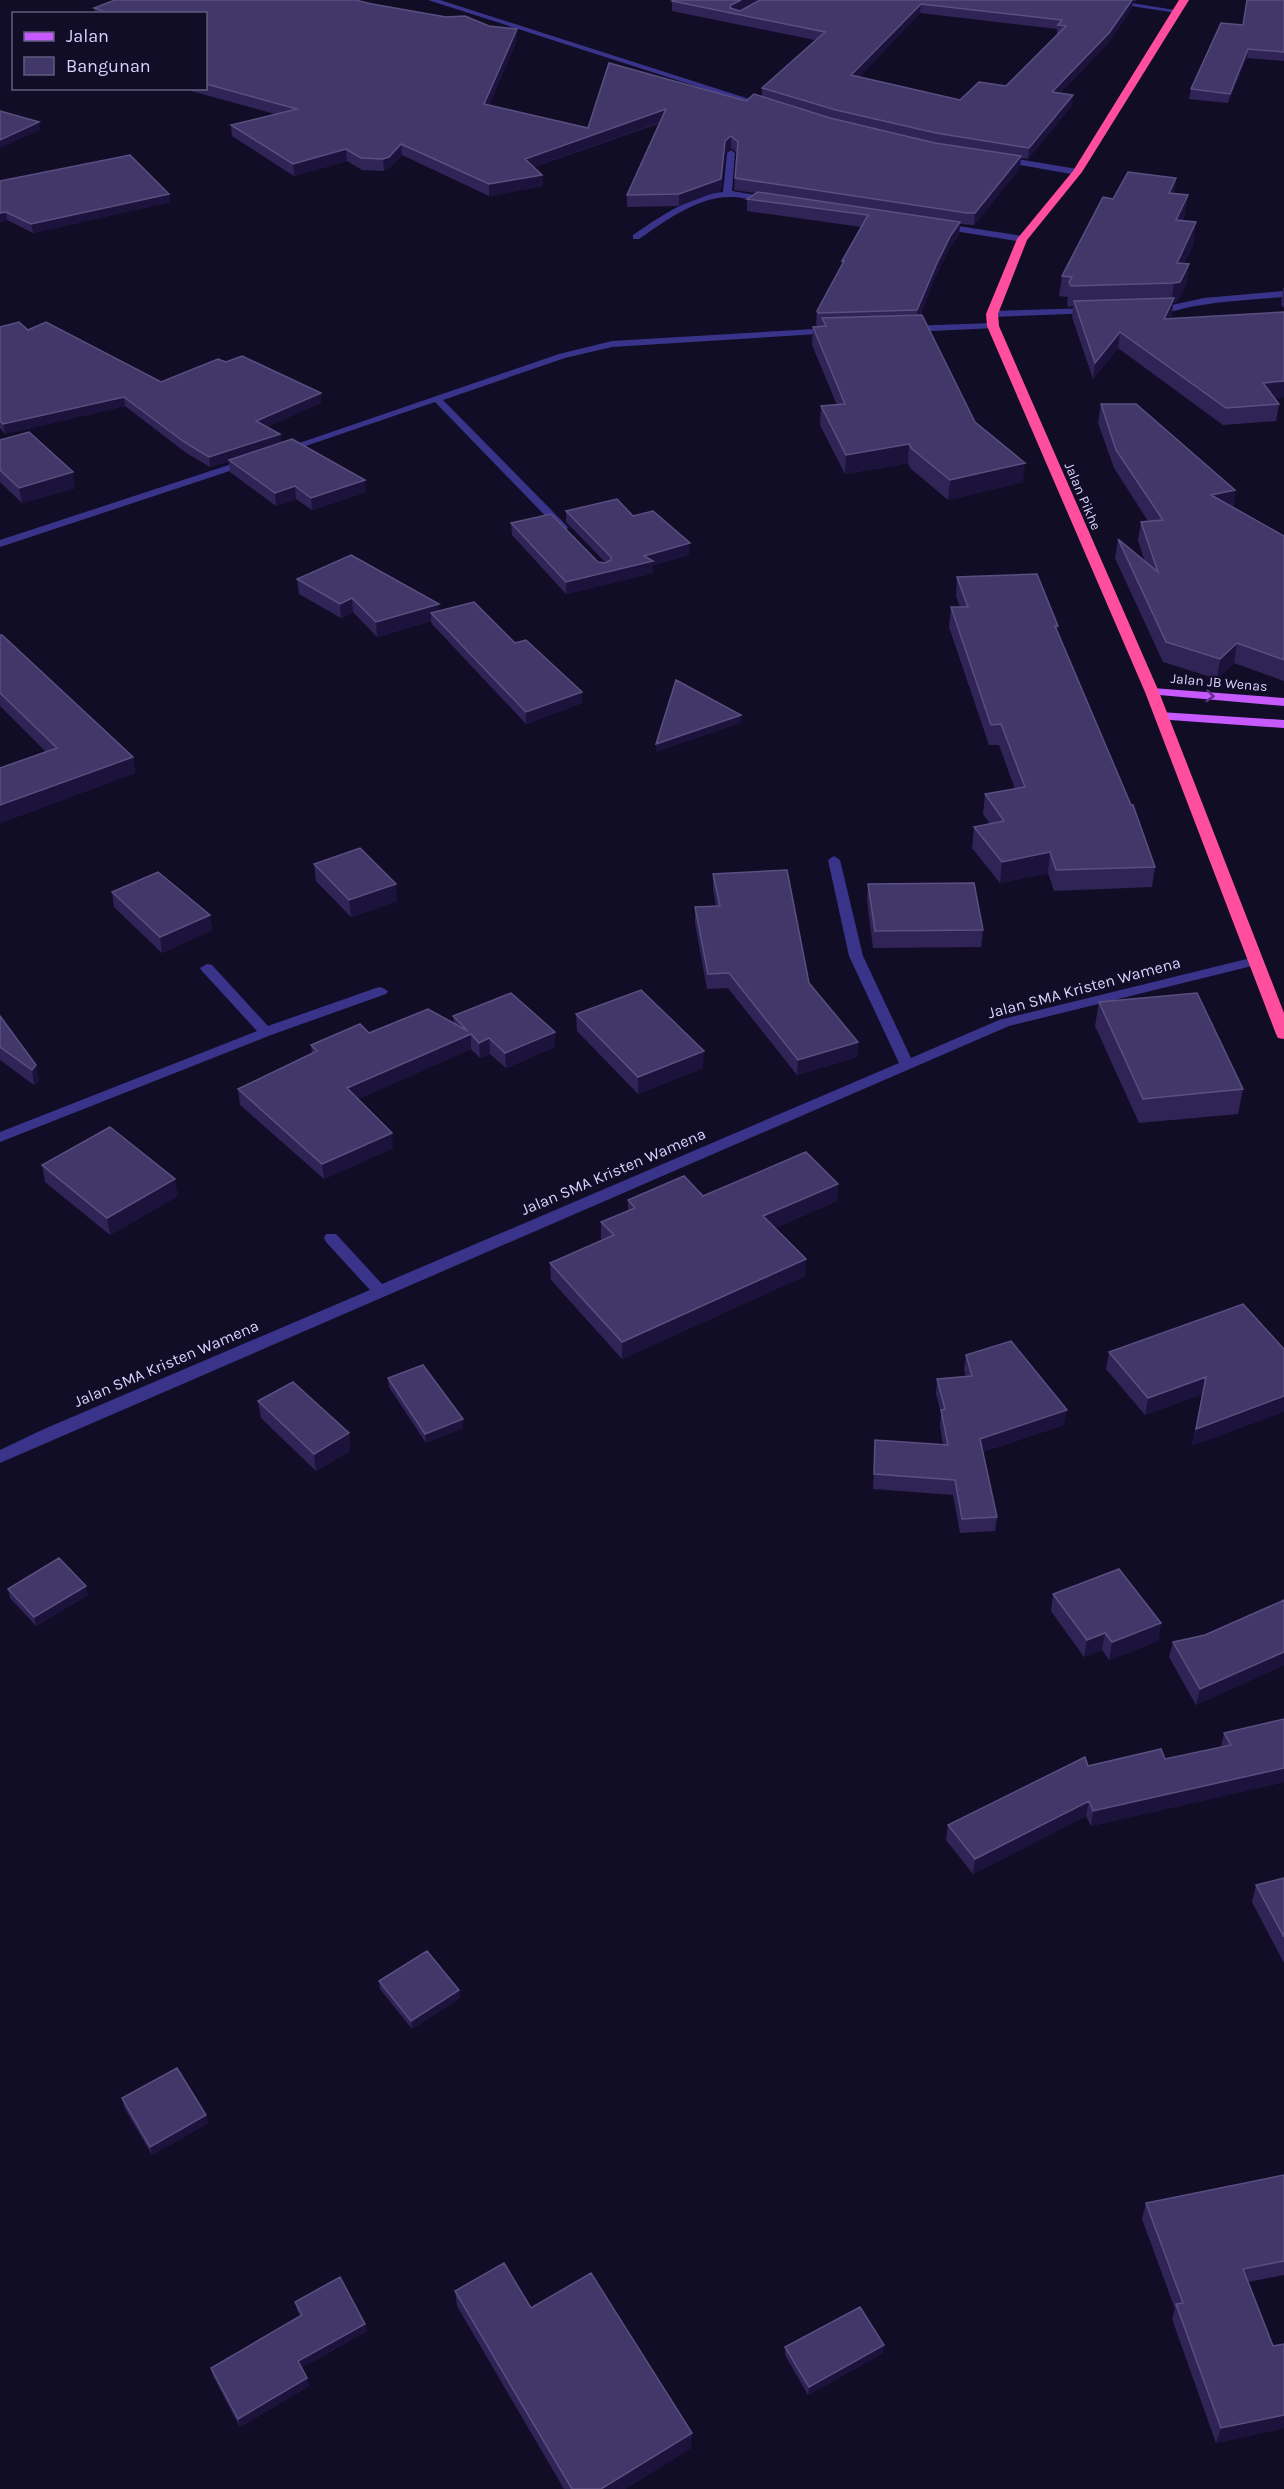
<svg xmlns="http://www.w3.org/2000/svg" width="1284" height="2489" font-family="Karla,sans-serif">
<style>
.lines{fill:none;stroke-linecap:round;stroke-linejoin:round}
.minor{fill:#39348a;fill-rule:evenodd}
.major{fill:#c65aff;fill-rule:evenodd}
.highway{fill:#ff4e9e;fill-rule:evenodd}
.wall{fill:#302457;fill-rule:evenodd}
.shaded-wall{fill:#1c133c}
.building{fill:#423769;stroke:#5a4f80;stroke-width:1.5;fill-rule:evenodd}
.oneway{stroke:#633088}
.labels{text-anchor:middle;stroke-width:4.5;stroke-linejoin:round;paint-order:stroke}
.far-street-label{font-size:14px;fill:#d9d3ff;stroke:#120d27}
.street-label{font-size:16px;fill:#d9d3ff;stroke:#120d27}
</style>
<rect width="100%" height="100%" fill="#120d27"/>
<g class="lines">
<path class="minor" d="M428,0H440L771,106L764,108Z
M1092,0H1113L1181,11L1177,13Z
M731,150L735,153L732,191L773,198V202C760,203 745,197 732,197C698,196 665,221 639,239H633V235C660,217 690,195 723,192L727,153Z
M1000,156L1077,169L1081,172L1077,175L997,161L996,159Z
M939,223L1022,236L1027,239L1022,242L936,228V224Z
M1284,291V297C1249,300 1215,301 1181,309C1171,312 1157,316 1149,310L1204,298Z
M1091,308L1094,309V313L992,317L987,314L992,311Z
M993,323L998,326L996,328L909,332L904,329L909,326Z
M831,328L834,329V333L612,347L565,358L443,400L567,526L568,528L563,531L559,530L435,402L288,452L279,450L559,354L612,341Z
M247,459L251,460V464L0,547V540Z
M834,856L840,860L863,956L911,1058L999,1020L1255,957L1262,961L1260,964L1009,1026L0,1463V1450L44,1429L370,1290L326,1242L324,1238L326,1234H336L382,1284L899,1063L849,956L828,860Z
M207,964L212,965L268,1026L376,988L381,987L388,991L386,994L271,1035L0,1142V1132L257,1031L202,971L200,968Z"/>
<path class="major" d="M1152,688L1284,698V706L1148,694L1146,692Z
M1160,712L1284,720V728L1156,719V713Z"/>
<path class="highway" d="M1179,0H1189L1082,172L1027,240L998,314L999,326L1159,692L1284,1013V1039L1278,1038L1276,1034L1145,692L987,326L986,314L1017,239L1073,171Z"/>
</g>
<path class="wall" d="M760,0H1137L1136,1H1132V8L1108,43L1060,93L1072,105L1028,159L1021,158L1020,168L974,225L960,224L959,235L950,247L936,275L920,315L975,422L1023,482L948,500L910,468L908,463L845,474L820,425L821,406L837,405L812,345L813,327L817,326L816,324L817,311L842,265V261L861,227L747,211V199L755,193L734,190L737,153L731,148L725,153L721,190L679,206L627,207V195L660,123L534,167L542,175L543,186L489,196L402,155L389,168L384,171L362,170L347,161L294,176L232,136L231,125L275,114L180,88H206V14H95L94,8L372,4L489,26L517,29V40L489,105L588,128L746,101L762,96V88L815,40L672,11V1L740,11ZM920,13L1057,29V35L1006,86L960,100L859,77Z
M1284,0V61L1247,58L1228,103L1189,99L1191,89L1243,25Z
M1176,178L1174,194L1185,215L1182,221L1194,243L1184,263L1189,264L1186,284L1177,302L1173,303L1172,314L1170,318L1284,397L1274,398L1279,404L1276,421L1223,425L1118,348L1093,379L1072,317L1073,306L1068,307L1067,303L1068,297L1059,296L1062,276L1113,199Z
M0,181L169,194L170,202L33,233L7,220L0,222Z
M1283,288H1284V308L1281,305Z
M0,327L28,330L161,382L321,403L266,427L280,434L281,443L366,492L312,510L296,499L276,506L230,472L229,461L210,467L185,452L125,406L5,434L0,428Z
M1101,404L1235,490L1233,507L1284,536V681L1234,663L1217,679L1163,662L1115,558L1118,539L1145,562L1138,540L1141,522L1148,521L1114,468L1098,423Z
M0,440L75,488L22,503L0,482Z
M566,511L633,516L689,555L653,565V573L566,594L512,535L511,523L598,562L606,563L566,522Z
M957,577L1058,626L1057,631L1155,867L1152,887L1054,891L1048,873L1000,883L972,848L974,827L990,824L983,814L985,794L1015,789L999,745H989L949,627L951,607H960L956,596Z
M297,579L440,611L515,643L582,692V703L526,724L432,624L431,621L377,637L353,612L341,618L299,594Z
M0,635L133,757L135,773L0,823V768L46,752L0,706Z
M314,864L397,901L351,917L316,881Z
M713,874L809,983L858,1042L857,1057L797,1075L728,988L707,989L695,923V907L716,906L713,889Z
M868,884L983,930L981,947L873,948L867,900Z
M112,892L210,915L212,930L162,953L114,907Z
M1099,1002L1243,1089L1238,1114L1139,1123L1095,1026Z
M576,1014L703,1068L638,1094L577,1031Z
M0,1016L39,1080L34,1085L0,1060Z
M453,1016L555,1032V1047L506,1068L490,1054L480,1058L471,1049L358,1099L393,1148L324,1179L240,1105L238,1089L312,1054L311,1045L369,1033L454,1023Z
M42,1165L178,1196L110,1235L45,1182Z
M838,1184L837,1201L775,1228L805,1276L622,1359L551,1280L550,1263L603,1240L601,1239V1222L628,1211V1200L703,1196Z
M1243,1304L1192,1446L1202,1394L1145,1415L1106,1369L1109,1352Z
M966,1355L1064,1425L982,1452L997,1517L995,1531L960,1533L953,1495L873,1489L875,1440L943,1445L940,1425L941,1413L936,1394L937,1379L966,1377L964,1370Z
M388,1378L463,1419V1428L426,1443L389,1387Z
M258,1401L349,1433L350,1451L316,1471L261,1418Z
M8,1589L88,1595L36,1626L10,1598Z
M1053,1594L1161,1623L1158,1641L1109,1660L1102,1650L1084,1657L1051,1611Z
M1284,1600V1665L1196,1705L1169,1657L1173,1642L1205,1635Z
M1284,1719V1782L1091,1826L1086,1816L973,1874L946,1840L948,1825L1088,1766L1165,1759L1221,1747L1224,1733Z
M1284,1878V1963L1252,1902L1256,1885Z
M379,1981L459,1990L460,1998L412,2029L380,1989Z
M122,2098L208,2123L152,2155L124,2107Z
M1284,2175V2275L1248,2282L1273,2346L1284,2344V2428L1216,2443L1172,2319L1175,2309L1142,2219L1146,2203Z
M455,2291L531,2308L691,2448L625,2489H564L457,2306Z
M295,2302L365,2324L367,2331L301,2368L307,2378L309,2386L240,2427L213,2376L211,2368L300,2316L297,2310Z
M785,2347L883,2353L808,2395L785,2355Z"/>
<path class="shaded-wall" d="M741,0H758L734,13H730L731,5Z
M1132,0H1133L1132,8L1108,43L1051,102L1052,92Z
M921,4L920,13L851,86V75Z
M517,29V40L484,116V104Z
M1248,49L1247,58L1228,103L1230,94Z
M1073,95L1072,105L1028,159L1029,148Z
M666,109V120L525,170V159Z
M39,122L40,130L0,148V140Z
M731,136V148L725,153L721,190L679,206V194L725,141Z
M401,144L402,155L389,168L384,171L383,159Z
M346,149L347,161L294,176L293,164Z
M1021,156L1020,168L974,225L975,213Z
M542,175L543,186L489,196V184Z
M1176,178L1174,197L1169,193Z
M169,194L170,202L33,233L31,224Z
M1188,195L1185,215L1173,240L1176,220Z
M6,212L7,220L0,222V213Z
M960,222L959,235L950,247L936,275L916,323L917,310L937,263L951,235Z
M1196,222L1194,243L1174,283L1177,263Z
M1189,264L1186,284L1177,302L1173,303L1172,314L1162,335L1164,319L1171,304L1174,283Z
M1120,332L1118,348L1093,379L1095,363Z
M1284,381V397L1260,399L1263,383Z
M321,393V403L257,431L256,421Z
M124,397L125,406L5,434L3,424Z
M280,434L281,444L210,467L209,457Z
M909,444L908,463L845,474L846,455Z
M1025,463L1023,482L948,500L950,480Z
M73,472L75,488L22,503L19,488Z
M365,480L366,492L312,510L311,498Z
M295,486L296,499L276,506L275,493Z
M1235,490L1232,509L1211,495Z
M690,543L689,555L653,565V573L566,594V582L644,556Z
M352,598L353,612L341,618L340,604Z
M439,604L440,619L431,613V621L377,637L376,622Z
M1237,643L1234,663L1217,679L1220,659Z
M582,692V703L526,724V712Z
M741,715V723L656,752V744Z
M133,757L135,773L0,823V805Z
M1050,852L1048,873L1000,883L1002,862Z
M396,884L397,901L351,917L349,900Z
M210,915L212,930L162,953L160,937Z
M555,1032V1047L506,1068L505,1053Z
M471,1034V1049L349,1103L347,1088Z
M489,1038L490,1054L480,1058L479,1043Z
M858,1042L857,1057L797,1075L798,1060Z
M704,1051L703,1068L638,1094V1077Z
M36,1065L39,1080L34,1085L32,1070Z
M392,1133L393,1148L324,1179L322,1164Z
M175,1179L178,1196L110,1235L107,1218Z
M838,1184L837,1201L763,1233V1216Z
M806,1259L805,1276L622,1359V1342Z
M1206,1377L1202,1394L1145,1415L1148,1398Z
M1284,1396V1412L1192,1446L1196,1429Z
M1067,1410L1064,1425L978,1453L980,1439Z
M463,1419V1428L426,1443L425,1434Z
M349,1433L350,1451L316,1471L314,1454Z
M86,1586L88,1595L36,1626L34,1617Z
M1161,1623L1158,1641L1109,1660L1112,1642Z
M1105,1633L1102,1650L1084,1657L1087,1640Z
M1284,1652V1665L1196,1705L1200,1689Z
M1284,1768V1782L1091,1826L1093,1811Z
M1089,1801L1086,1816L973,1874L975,1859Z
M459,1990L460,1998L412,2029L411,2021Z
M206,2115L208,2123L152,2155L150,2147Z
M365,2324L367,2331L299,2369L298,2361Z
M884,2345L883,2353L808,2395L809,2387Z
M307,2378L309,2386L240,2427L238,2419Z
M1284,2415V2428L1216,2443L1221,2428Z
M692,2433L691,2448L625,2489H601Z"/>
<path class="building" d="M115,0H355L372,4L446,17L465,16L489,26L517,29L484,104L588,128L609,63L746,101L754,94L830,118L935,143L1021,156L975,213H967L735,178L738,142L731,136L725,141L721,179L679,194L627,195L666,109L525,159L542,175L489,184L401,144L389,157L383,159L361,158L346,149L293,164L231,125L297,109L206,84V14H111L94,8Z
M674,0H741L731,5L730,8L740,11L760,0H1132L1109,33L1052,92L1073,95L1029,148L936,133L836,110L762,88L825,32L672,1ZM921,4L1062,20L1058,25L1066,26L1006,86L979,82L960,100L851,75Z
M1247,0H1284V52L1248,49L1230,94L1191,89L1221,23L1243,25Z
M0,111L39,122L0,140Z
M130,155L169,194L31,224L6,212L0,213V181Z
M1128,172L1176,178L1169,193L1188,195L1176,220L1196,222L1177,263L1189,264L1180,282L1174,283L1071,286L1069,282L1072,277L1062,276L1103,197L1113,199Z
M758,192L960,222L951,235L937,263L917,310L818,313L817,311L844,261H842L868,215L747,199Z
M1174,298L1164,319L1284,312V381L1263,383L1279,404L1226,408L1120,332L1095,363L1074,301Z
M922,315L975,422L1025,463L950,480L912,449L909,444L846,455L821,406L845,404L813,327L826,326L822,318Z
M19,322L28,330L46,322L161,382L218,359L226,362L242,356L321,393L256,421L280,434L209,457L184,442L124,397L3,424L0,421V327Z
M1101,404H1136L1235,490L1211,495L1284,536V660L1237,643L1220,659L1166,642L1118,539L1158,572L1141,522L1163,520L1116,450Z
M29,432L73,472L19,488L0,470V440Z
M292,439L365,480L311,498L295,486L275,493L229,460Z
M617,499L633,516L653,511L690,543L644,556L653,561L566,582L511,523L551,514L598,562L605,563L611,560V557L566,511Z
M351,555L439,604L376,622L352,598L340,604L297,579Z
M1037,574L1058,626H1055L1131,805H1133L1155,867L1056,870L1050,852L1002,862L974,827L1004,821L985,794L1025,787L1001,724L991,725L951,607H968L957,577Z
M474,602L515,643L526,640L582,692L526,712L431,613Z
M0,635H2L133,757L0,805V768L57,748L0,693Z
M676,680L741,715L656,744Z
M360,848L396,884L349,900L314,864Z
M787,870L809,983L858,1042L798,1060L729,973L708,974L695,907L720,906L713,874Z
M158,872L210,915L160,937L112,892Z
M974,883L983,930L875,931L868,884Z
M641,990L704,1051L638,1077L576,1014Z
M511,993L555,1032L505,1053L489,1038L479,1043L471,1034L347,1088L392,1133L322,1164L238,1089L317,1051L311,1045L360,1024L369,1033L428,1009L468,1031L453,1016Z
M1197,993L1243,1089L1143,1099L1099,1002Z
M0,1016L36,1065L32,1070L0,1047Z
M110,1127L175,1179L107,1218L42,1165Z
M806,1152L838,1184L763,1216L806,1259L622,1342L550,1263L614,1235L601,1222L635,1208L628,1200L684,1176L703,1196Z
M1243,1304L1284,1349V1396L1196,1429L1206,1377L1148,1398L1109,1352Z
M1011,1341L1067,1410L980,1439L997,1517L962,1519L955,1480L874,1474L875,1440L948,1445L941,1410L945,1409L937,1379L972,1376L966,1355Z
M423,1365L463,1419L425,1434L388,1378Z
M293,1382L349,1433L314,1454L258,1401Z
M59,1558L86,1586L34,1617L8,1589Z
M1119,1569L1161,1623L1112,1642L1105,1633L1087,1640L1053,1594Z
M1284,1600V1652L1200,1689L1173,1642L1205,1635Z
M1284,1719V1768L1093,1811L1089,1801L975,1859L948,1825L1085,1757L1088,1766L1161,1749L1165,1759L1231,1745L1224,1733Z
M1284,1878V1937L1256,1885Z
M427,1951L459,1990L411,2021L379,1981Z
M177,2068L206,2115L150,2147L122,2098Z
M1284,2175V2261L1243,2269L1273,2346L1284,2344V2415L1221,2428L1176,2304L1183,2303L1146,2203Z
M504,2263L531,2308L591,2273L692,2433L601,2489H572L455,2291Z
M340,2277L365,2324L298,2361L307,2378L238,2419L211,2368L302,2315L295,2302Z
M860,2307L884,2345L809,2387L785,2347Z"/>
<defs><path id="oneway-chevron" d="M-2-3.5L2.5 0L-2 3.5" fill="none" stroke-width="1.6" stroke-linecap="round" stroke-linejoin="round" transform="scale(1.5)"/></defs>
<use class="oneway" href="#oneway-chevron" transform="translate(1210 696) rotate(5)"/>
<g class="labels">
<g class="far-street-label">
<text transform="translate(1083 496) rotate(67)" y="5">Jalan Pikhe</text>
<text transform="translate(1219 682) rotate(5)" y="5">Jalan JB Wenas</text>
</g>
<g class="street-label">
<text transform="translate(1084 987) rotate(-15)" y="6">Jalan SMA Kristen Wamena</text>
<text transform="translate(613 1171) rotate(-23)" y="6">Jalan SMA Kristen Wamena</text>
<text transform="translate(166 1363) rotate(-23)" y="6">Jalan SMA Kristen Wamena</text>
</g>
</g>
<rect x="12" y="12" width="195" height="78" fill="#120d27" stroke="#625c7d" stroke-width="1.5"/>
<rect x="24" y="32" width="30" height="9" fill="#c65aff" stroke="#625c7d" stroke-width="1.5"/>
<text x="66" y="42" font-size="18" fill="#d9d3ff">Jalan</text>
<rect x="24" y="57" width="30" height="18" fill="#423769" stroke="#625c7d" stroke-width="1.5"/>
<text x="66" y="72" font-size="18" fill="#d9d3ff">Bangunan</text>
</svg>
